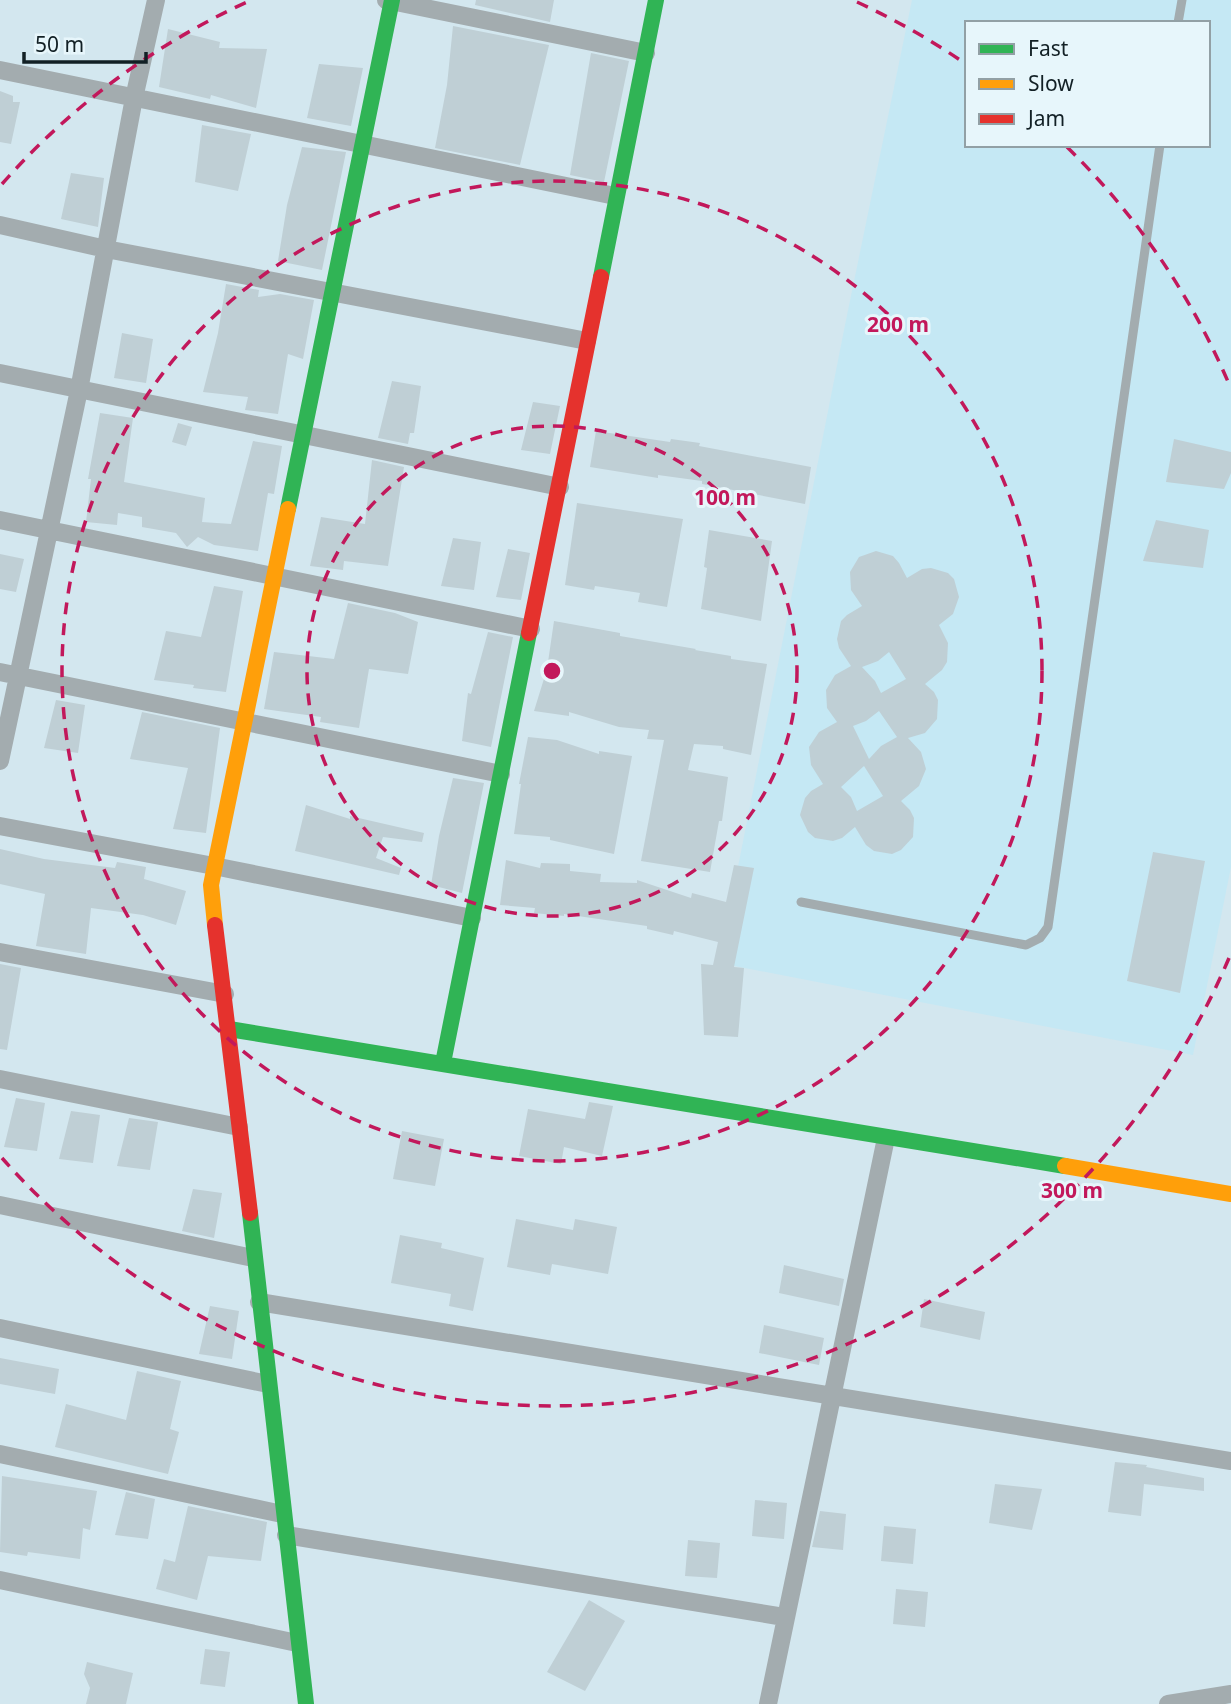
<svg xmlns="http://www.w3.org/2000/svg" width="1231" height="1704" font-family="'Noto Sans',sans-serif">
<style>
.built{fill:#c5e8f4;fill-rule:evenodd}
.building{fill:#bfcfd5;fill-rule:evenodd}
.lines{fill:none;stroke-linecap:round;stroke-linejoin:round}
.lane{stroke:#a3acaf;stroke-width:9}
.street{stroke:#a3acaf;stroke-width:18}
.fast{stroke:#30b455;stroke-width:16}
.slow{stroke:#ff9f0a;stroke-width:16}
.jam{stroke:#e5322d;stroke-width:16}
.ring{fill:none;stroke:#c2185b;stroke-width:3.5;stroke-dasharray:12 9}
.centre{fill:#c2185b;stroke:#e7f6fb;stroke-width:3.5}
.ring-label{font-size:21px;text-anchor:middle;font-weight:bold;fill:#c2185b;stroke:#e7f6fb;stroke-width:6;stroke-linejoin:round;paint-order:stroke}
</style>
<rect width="100%" height="100%" fill="#d3e7ef"/>
<path class="built" d="M912,0H1231V867L1193,1055L719,963L845,325ZM967,23H1208V145H967Z"/>
<path class="building" d="M476,0H554L550,22L475,5Z
M453,26L549,45L520,165L435,148L447,85Z
M168,29L220,42L219,48L267,49L256,108L211,95L210,99L159,87Z
M591,53L629,61L604,182L570,175Z
M319,64L363,68L351,126L307,118Z
M0,91L13,96V102H20L11,144L0,142Z
M202,125L251,134L238,191L195,182Z
M302,147L346,152L322,270L278,261L287,205Z
M71,173L104,178L98,227L61,219Z
M226,284L259,290L258,297L280,294L314,300L303,359L288,354L278,414L245,410L248,397L203,392L218,333Z
M122,333L153,339L146,383L114,378Z
M392,381L421,386L414,433H410L408,444L378,438Z
M533,402L560,406L550,454L521,450Z
M100,413L133,418L124,482L205,498L202,522L231,524L253,441L282,446L274,494L268,493L258,551L214,545L198,537L187,547L176,533L142,527V517L118,513L117,525L86,522L91,479H88Z
M178,423L192,427L186,446L172,442Z
M596,431L670,442L671,439L700,443L699,446L811,467L805,504L702,484V481L658,475V478L590,467Z
M1174,439L1231,452V473L1224,489L1166,482Z
M372,460L404,467L388,566L344,561L343,570L310,566L321,517L365,524Z
M577,503L683,519L667,607L638,602L640,593L595,586L594,590L565,585Z
M1156,520L1209,530L1203,568L1143,561Z
M709,530L772,541L761,621L701,609L707,568L704,567Z
M453,538L481,542L474,590L441,586Z
M508,549L530,553L521,600L496,597Z
M876,551L893,556L899,563L907,578L922,569L931,568L948,573L954,579L959,597L953,614L939,625L948,643L947,662L942,670L925,684L934,692L938,700L937,719L925,733L908,738L921,752L926,769L919,786L901,801L910,810L914,818L913,837L901,850L892,854L874,851L866,845L855,827L842,838L833,841L815,838L808,832L800,815L805,798L811,791L823,784L811,765L809,747L819,732L837,722L827,708L826,690L835,675L851,666L839,648L837,639L841,621L847,615L862,606L851,590L850,572L859,557ZM889,652L906,679L881,693L875,681L862,667L878,661ZM879,711L897,737L881,746L869,759L853,726L866,721ZM864,766L883,796L857,811L851,797L841,787Z
M0,554L24,559L16,592L0,589Z
M214,586L243,591L226,692L193,688L194,685L154,680L166,631L201,637Z
M348,603L395,613L418,622L408,674L369,669L359,728L320,722L321,717L264,709L274,652L334,659Z
M554,621L620,633V636L696,649L695,650L731,656V659L767,664L751,755L723,749V746L694,744L688,770L728,777L722,821H719L710,872L641,861L664,740L647,739L649,730L619,727L569,712V716L534,711L547,669Z
M488,632L513,637L491,747L462,741L468,693L471,694Z
M56,700L85,705L78,753L44,748Z
M142,712L220,728L206,833L173,829L188,768L130,759Z
M528,737L557,740L599,754V751L632,756L614,854L550,840V837L514,834L521,784H519Z
M453,778L484,783L462,893L431,885L439,836Z
M306,805L350,819V816L424,833L422,842L383,837L376,858L401,868L399,875L295,851Z
M0,849L44,859L115,868L117,862L146,867L144,879L186,891L176,925L143,915L91,908L86,954L36,946L45,894L0,884Z
M1153,852L1205,861L1180,993L1127,981Z
M506,860L540,868L541,863L570,864V871L601,874L600,882L637,883V880L691,898L692,893L726,902L734,865L754,868L734,967L744,968L738,1037L704,1035L701,964L713,965L718,942L674,931L673,935L647,929V926L564,914V916L534,913L535,908L500,905Z
M0,964L21,968L7,1050L0,1049Z
M16,1098L45,1103L37,1151L4,1147Z
M589,1102L613,1106L602,1156L564,1147L561,1164L519,1156L528,1109L585,1119Z
M71,1111L100,1115L93,1163L59,1159Z
M129,1118L158,1122L150,1170L117,1166Z
M402,1131L444,1139L435,1186L393,1179Z
M193,1189L222,1193L214,1238L182,1231Z
M516,1219L573,1230L575,1219L617,1227L608,1274L552,1264L550,1275L507,1267Z
M400,1235L442,1243L441,1248L484,1258L473,1311L449,1306L451,1294L391,1283Z
M784,1265L844,1279L839,1306L779,1293Z
M924,1299L985,1312L980,1340L920,1327Z
M210,1306L239,1311L232,1359L199,1354Z
M764,1325L824,1338L819,1365L759,1353Z
M0,1358L59,1369L55,1394L0,1384Z
M137,1371L181,1381L170,1429L179,1432L168,1474L55,1447L66,1404L126,1420Z
M1115,1462L1147,1465L1146,1467L1204,1478V1491L1144,1484L1141,1516L1108,1512Z
M2,1476L97,1491L90,1530L83,1528L80,1559L28,1552L27,1556L0,1552Z
M995,1484L1042,1489L1032,1530L989,1523Z
M126,1492L155,1499L148,1539L115,1535Z
M755,1500L787,1503L784,1539L752,1536Z
M188,1506L267,1522L261,1561L208,1556L197,1600L156,1589L164,1559L175,1562Z
M820,1511L846,1514L843,1550L812,1547Z
M884,1526L916,1529L913,1564L881,1561Z
M688,1540L720,1543L717,1578L685,1576Z
M896,1589L928,1592L925,1627L893,1624Z
M589,1600L625,1621L585,1691L547,1672Z
M205,1649L230,1652L225,1687L200,1684Z
M87,1662L133,1673L126,1704H86L90,1688L84,1674Z"/>
<g class="lines">
<path class="lane" d="M1178,23L1182,0
M801,902L1026,945L1040,938L1048,927L1160,145"/>
<path class="street" d="M386,0L646,53
M0,70L615,196
M0,225L106,249L587,341
M0,373L560,487
M0,520L531,629
M0,672L501,774
M0,761L79,390L134,98L156,0
M0,826L214,866L472,918
M0,952L225,994
M0,1079L239,1127
M0,1205L253,1258
M259,1302L1231,1461
M0,1328L268,1384
M0,1454L282,1514
M286,1535L784,1617
M0,1580L297,1643
M768,1704L886,1138
M1168,1704L1231,1694"/>
<path class="fast" d="M601,277L656,0
M288,509L392,0
M229,1029L1065,1166
M443,1063L529,633
M250,1213L306,1704"/>
<path class="slow" d="M215,925L211,885L288,509
M1065,1166L1231,1194"/>
<path class="jam" d="M529,633L601,277
M215,925L250,1213"/>
</g>
<g class="ring">
<circle cx="552" cy="671" r="245"/>
<circle cx="552" cy="671" r="490"/>
<path d="M1229 958A735 735 0 0 1 2 1158M2 184A735 735 0 0 1 247 2M857 2A735 735 0 0 1 963 62M1067 147A735 735 0 0 1 1229 384"/>
</g>
<circle cx="552" cy="671" r="10" class="centre"/>
<g class="ring-label">
<text x="898" y="332">200 m</text>
<text x="725" y="505">100 m</text>
<text x="1072" y="1198">300 m</text>
</g>
<rect x="965" y="21" width="245" height="126" fill="#e7f6fb" stroke="#92a0a5" stroke-width="2"/>
<rect x="979" y="44" width="35" height="10" fill="#30b455" stroke="#92a0a5" stroke-width="2"/>
<text x="1028" y="56" font-size="21" fill="#122025">Fast</text>
<rect x="979" y="79" width="35" height="10" fill="#ff9f0a" stroke="#92a0a5" stroke-width="2"/>
<text x="1028" y="91" font-size="21" fill="#122025">Slow</text>
<rect x="979" y="114" width="35" height="10" fill="#e5322d" stroke="#92a0a5" stroke-width="2"/>
<text x="1028" y="126" font-size="21" fill="#122025">Jam</text>
<path d="M24 52v10h122v-10" fill="none" stroke="#122025" stroke-width="3.5"/>
<text x="35" y="52" font-size="21" fill="#122025" stroke="#e7f6fb" stroke-width="5" paint-order="stroke">50 m</text>
</svg>
